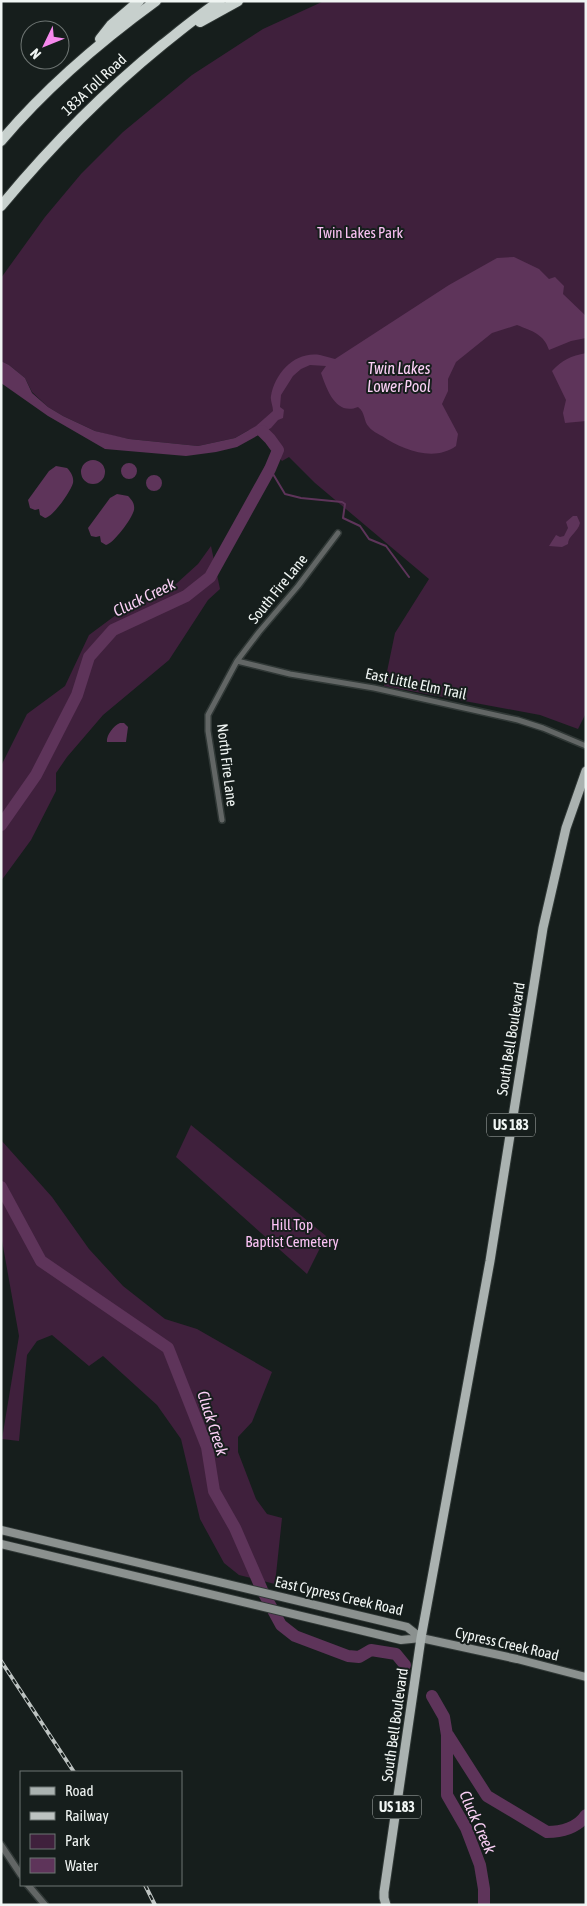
<svg xmlns="http://www.w3.org/2000/svg" width="587" height="1906" font-family="'Asap Condensed',sans-serif">
<style>
.green{fill:#3f203c}
.water{fill:#5e345a}
.lines{fill:none;stroke-linecap:round;stroke-linejoin:round}
.stream{stroke:#5e345a;stroke-width:2}
.river{stroke:#5e345a;stroke-width:12}
.minor-casing{stroke:#303836;stroke-width:8}
.tertiary-casing{stroke:#303836;stroke-width:9}
.secondary-casing{stroke:#303836;stroke-width:10}
.primary-casing{stroke:#303836;stroke-width:11}
.motorway-casing{stroke:#303836;stroke-width:12}
.minor{stroke:#626665;stroke-width:5}
.tertiary{stroke:#626665;stroke-width:6}
.secondary{stroke:#8b918f;stroke-width:8}
.primary{stroke:#aab2b0;stroke-width:9}
.motorway{stroke:#c7d0cd;stroke-width:10}
.rail-casing{stroke:#bdc3c1;stroke-width:4}
.rail{stroke:#161e1c;stroke-width:2;stroke-dasharray:5.5;stroke-linecap:butt}
.labels{text-anchor:middle;stroke-width:4;stroke-linejoin:round;paint-order:stroke}
.shield{fill:#161e1c;stroke:#afb4b2;stroke-width:1}
.shield-label{font-size:14px;font-weight:bold;fill:#f0f5f3}
.street-label{font-size:15px;fill:#f0f5f3;stroke:#161e1c}
.park-label{font-size:15px;fill:#fac2f4;stroke:#161e1c}
.water-label{font-size:16px;font-style:italic;fill:#fcd1f7;stroke:#161e1c}
</style>
<rect width="100%" height="100%" fill="#161e1c"/>
<path class="green" d="M324,1H586V713L578,729L540,715L384,686L395,633L429,579L315,483L289,457L282,461L259,433L249,430L235,438L198,446L129,439L114,436L95,431L63,416L48,407L32,392L25,378L9,365L1,361V278L45,217L81,174L123,132L192,75L263,29Z
M211,546L220,589L208,600L169,660L103,715L67,757L56,773V791L31,840L1,881V766L27,714L65,686L89,635L120,612L166,593L198,564Z
M191,1125L326,1236L307,1274L176,1157Z
M1,1140L52,1197L89,1249L123,1286L165,1319L197,1329L272,1372L252,1422L238,1437V1452L256,1499L267,1514L282,1518L275,1584L239,1575L224,1563L200,1519L181,1439L157,1405L103,1356L89,1366L52,1335L37,1341L27,1355L19,1441L2,1439L19,1336L1,1235Z"/>
<path class="water" d="M514,257L539,269L549,279L555,277L564,286L563,294L586,316V338L571,341L549,350C544,334 532,331 517,325L492,333L456,362L448,379V391L442,404L458,434L456,446C434,462 403,450 382,436C378,434 372,431 369,427C363,421 366,413 358,407C336,416 327,390 321,373L326,366L310,365L301,369L293,376L281,395L280,407L284,410L283,418L278,420L271,428L237,447L216,452L186,456L105,449L48,416L1,383V361L9,365L25,378L32,393L48,407L63,416L95,431L129,439L198,446L235,438L256,426L273,411C273,406 270,400 271,396C275,373 295,351 320,355C325,356 330,358 335,359L449,285L497,258Z
M586,353V421L565,423L563,413L566,400L552,371C562,360 571,356 586,353Z
M81 472a12 12 0 1 1 24 0a12 12 0 1 1-24 0Z
M121 471a8 8 0 1 1 16 0a8 8 0 1 1-16 0Z
M56,466L67,468C71,472 74,477 73,483C71,491 53,517 45,518L40,515L39,509L35,510L30,508L28,500L49,471Z
M146 483a8 8 0 1 1 16 0a8 8 0 1 1-16 0Z
M117,494L128,496C132,500 135,504 134,510C132,519 113,544 106,545L101,542L100,536L96,537L91,536L88,528L110,498Z
M573,516H577L580,523C578,532 568,536 568,544L562,547L549,546L556,535L560,537L564,536L568,528L566,522Z
M120,723H124L128,727L126,742H107C106,736 113,726 120,723Z"/>
<g class="lines">
<path class="stream" d="M270,469L285,494L301,498L342,502L345,504L343,518L360,526L369,539L386,546L409,577"/>
<path class="river" d="M1,825L36,775L77,695L89,657L113,630L186,596L210,577L270,469L278,450L270,439L262,431
M1,1187L41,1261L168,1348L207,1447L214,1491L235,1528L262,1590L281,1625L295,1636L348,1656L359,1657L371,1650L396,1654L405,1665
M432,1696L444,1717L447,1735V1795L466,1828L480,1865L484,1889V1905
M448,1735L487,1796L547,1832C561,1832 578,1828 586,1815"/>
<defs>
<path id="minor" d="M237,661L290,674L374,688L518,720L543,728L586,746
M222,820L208,731V715L237,661L259,632L298,586L338,533"/>
<path id="tertiary" d="M1,1845L21,1875
M28,1885L45,1905"/>
<path id="secondary" d="M1,1530L407,1627L421,1638
M1,1544L401,1640L421,1638L517,1659L586,1677"/>
<path id="primary" d="M386,1905L384,1898V1892L421,1638L490,1261L543,928L566,828L586,771"/>
<path id="motorway" d="M200,22L238,1
M100,39L111,25L139,1
M1,141C45,89 101,41 156,1
M1,206C50,147 103,93 162,45C181,30 200,14 220,1"/>
</defs>
<use href="#minor" class="minor-casing"/>
<use href="#tertiary" class="tertiary-casing"/>
<use href="#secondary" class="secondary-casing"/>
<use href="#primary" class="primary-casing"/>
<use href="#motorway" class="motorway-casing"/>
<use href="#minor" class="minor"/>
<use href="#tertiary" class="tertiary"/>
<use href="#secondary" class="secondary"/>
<use href="#primary" class="primary"/>
<use href="#motorway" class="motorway"/>
<defs>
<path id="rail" d="M1,1661L74,1772
M145,1885L155,1905"/>
</defs>
<use href="#rail" class="rail-casing"/>
<use href="#rail" class="rail"/>
</g>
<g class="labels">
<g class="shield">
<rect x="487" y="1113.5" width="48" height="23" rx="4"/>
<rect x="373" y="1795.5" width="48" height="23" rx="4"/>
</g>
<g class="shield-label">
<text x="511" y="1130">US 183</text>
<text x="397" y="1812">US 183</text>
</g>
<g class="street-label">
<text transform="translate(94 85) rotate(-43)" y="5">183A Toll Road</text>
<text transform="translate(278 589) rotate(-51)" y="5">South Fire Lane</text>
<text transform="translate(416 684) rotate(12)" y="5">East Little Elm Trail</text>
<text transform="translate(227 765) rotate(83)" y="5">North Fire Lane</text>
<text transform="translate(511 1039) rotate(-81)" y="5">South Bell Boulevard</text>
<text transform="translate(339 1596) rotate(13)" y="5">East Cypress Creek Road</text>
<text transform="translate(507 1644) rotate(13)" y="5">Cypress Creek Road</text>
<text transform="translate(395 1725) rotate(-82)" y="5">South Bell Boulevard</text>
</g>
<g class="park-label">
<text x="360" y="238">Twin Lakes Park</text>
<text x="292" y="1230">Hill Top<tspan x="292" dy="17">Baptist Cemetery</tspan></text>
</g>
<g class="water-label">
<text x="399" y="374">Twin Lakes<tspan x="399" dy="18">Lower Pool</tspan></text>
<text transform="translate(144 597) rotate(-26)" y="6">Cluck Creek</text>
<text transform="translate(213 1423) rotate(72)" y="6">Cluck Creek</text>
<text transform="translate(478 1822) rotate(66)" y="6">Cluck Creek</text>
</g>
</g>
<rect width="587" height="1906" fill="none" stroke="#f0f5f3" stroke-width="5"/>
<rect x="20" y="1771" width="162" height="115" fill="#161e1c" stroke="#6d7472"/>
<rect x="30" y="1787" width="25" height="8" fill="#aab2b0" stroke="#6d7472"/>
<text x="65" y="1796" font-size="15" fill="#f0f5f3">Road</text>
<rect x="30" y="1812" width="25" height="8" fill="#bdc3c1" stroke="#6d7472"/>
<text x="65" y="1821" font-size="15" fill="#f0f5f3">Railway</text>
<rect x="30" y="1834" width="25" height="15" fill="#3f203c" stroke="#6d7472"/>
<text x="65" y="1846" font-size="15" fill="#f0f5f3">Park</text>
<rect x="30" y="1858" width="25" height="15" fill="#5e345a" stroke="#6d7472"/>
<text x="65" y="1871" font-size="15" fill="#f0f5f3">Water</text>
<g transform="translate(45 45) rotate(227)"><circle r="24" fill="#161e1c" stroke="#6d7472"/>
<path d="M0-4L9 19L0 12L-9 19Z" fill="#f689ed"/>
<text y="-8" font-size="14" font-weight="bold" text-anchor="middle" fill="#f0f5f3">N</text>
</g>
</svg>
